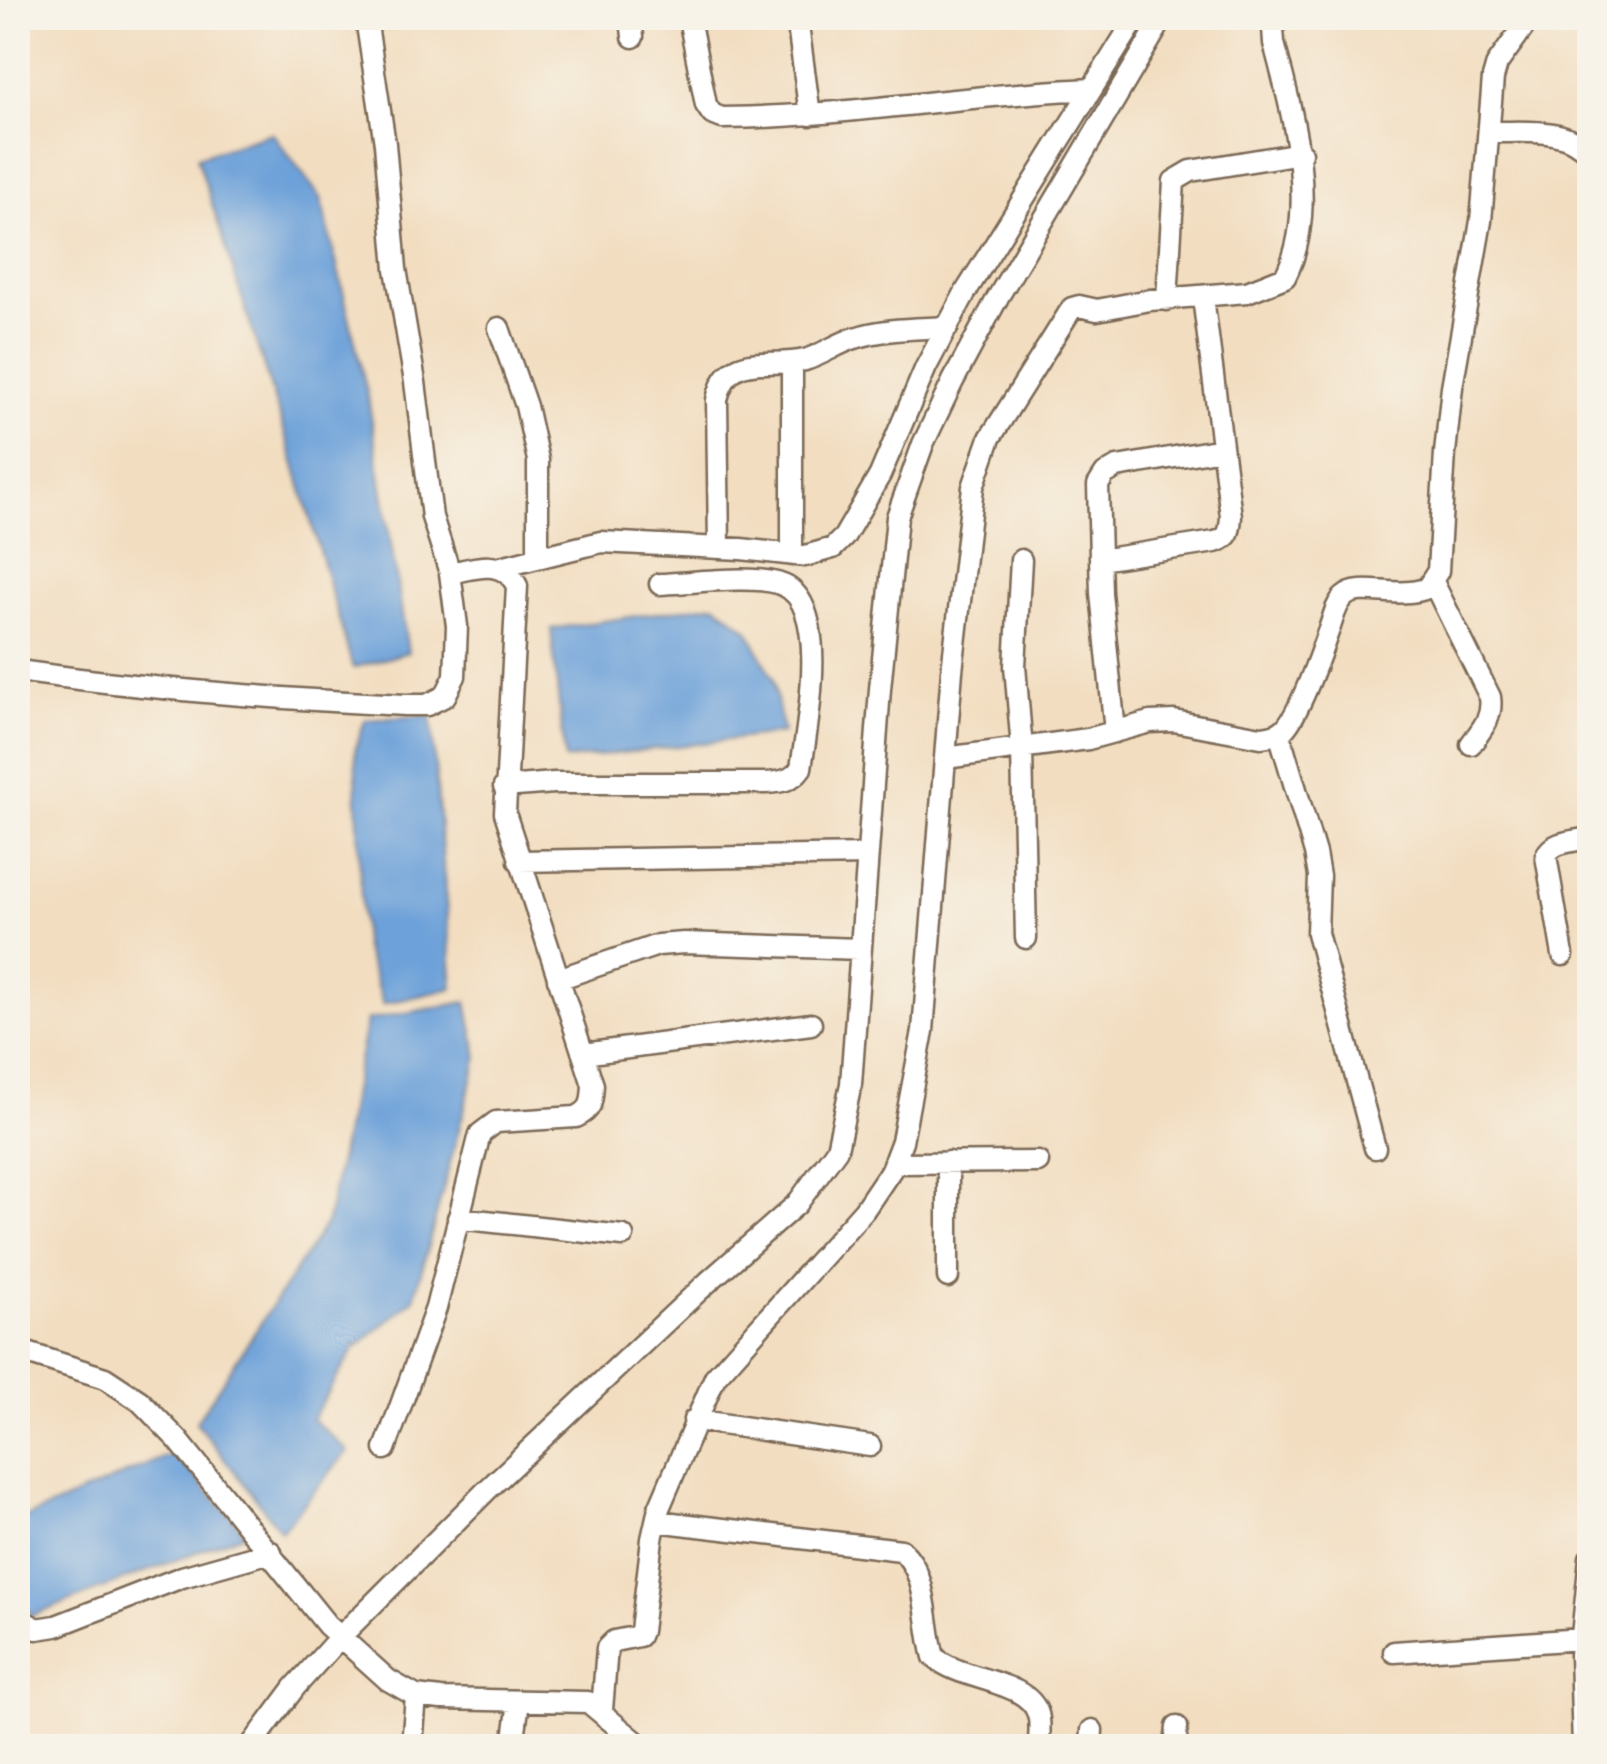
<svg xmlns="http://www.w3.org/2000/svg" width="1607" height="1764" font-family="'Gentium Book Plus',serif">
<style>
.water{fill:#6da1d9;stroke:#54667c;stroke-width:2.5}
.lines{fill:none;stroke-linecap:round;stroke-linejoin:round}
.minor-casing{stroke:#7b6957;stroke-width:25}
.minor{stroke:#fff;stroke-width:20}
</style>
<rect width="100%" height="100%" fill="#f7f3e8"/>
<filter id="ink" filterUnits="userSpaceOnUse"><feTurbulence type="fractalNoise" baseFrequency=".01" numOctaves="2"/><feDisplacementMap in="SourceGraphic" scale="20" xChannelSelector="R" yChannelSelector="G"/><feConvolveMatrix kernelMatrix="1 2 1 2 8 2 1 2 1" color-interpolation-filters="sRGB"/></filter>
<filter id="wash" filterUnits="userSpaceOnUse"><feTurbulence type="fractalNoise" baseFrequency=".0048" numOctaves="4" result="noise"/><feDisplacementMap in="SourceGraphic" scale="40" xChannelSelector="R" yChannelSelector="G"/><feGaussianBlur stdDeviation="2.25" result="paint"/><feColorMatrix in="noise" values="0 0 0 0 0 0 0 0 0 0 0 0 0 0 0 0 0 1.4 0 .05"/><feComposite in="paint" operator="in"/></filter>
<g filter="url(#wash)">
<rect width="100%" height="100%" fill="#f2ddc0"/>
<path class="water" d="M272,133L321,198L368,397L408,652L353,668L292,455L197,157Z
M715,604L748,630L773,678L783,733L565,760L551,629Z
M431,715L453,988L383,1004L363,945L355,750L365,720Z
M467,1002L478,1057L414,1299L354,1349L312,1419L348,1451L281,1531L196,1422L327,1222L367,1020Z
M174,1453L245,1533L32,1616L18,1597V1521Z"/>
</g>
<g filter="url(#ink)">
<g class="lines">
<defs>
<path id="minor" d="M631,18L633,37
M689,18L706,105L712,114L722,118C846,117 967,94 1091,89
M797,18L810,115
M1489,132C1522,133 1568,125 1590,155
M1167,300L1174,181L1191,171L1301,153
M499,328L526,406L538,460V556
M719,547L717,400C728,348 769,369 805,360C822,355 838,343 855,338C884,328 917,329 948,327
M792,555V362
M1021,560L1015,666L1022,749L1026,938
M1100,560L1215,542C1230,538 1230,530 1231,516L1203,297
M501,567L601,542L741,549L805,556L833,548L844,537L880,475L926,367L965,293L1136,18
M1432,580L1490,697C1493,717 1483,728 1471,744
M18,671C146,689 275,699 405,705H427L445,696L455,676L457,626L450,573L432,517L415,382L396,269L385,144L366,18
M1115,732L1101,593L1098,485L1105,474L1117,467L1222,449
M1279,733L1315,853L1319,876L1317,933L1375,1148
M945,758L1088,739L1150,722L1174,721L1261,737C1268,736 1276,736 1283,730C1298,718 1321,652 1328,632C1333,620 1335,605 1344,597C1360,582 1399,600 1427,588L1438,571L1445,453L1452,387L1481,221L1493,78L1497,64L1530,18
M504,787L554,783H766C781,782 792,781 801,768C807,727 831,605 783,585C759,574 689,583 660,584
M519,861L867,855
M1563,955L1546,856C1552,841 1575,841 1590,838
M558,979L658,945L684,943L860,949
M583,1054L811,1024
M894,1163L1038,1162
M458,1218L623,1236
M948,1277V1162
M18,1350L105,1378L140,1401L178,1440L327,1625L388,1680L416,1696L441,1699L588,1702L641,1746
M694,1420L870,1446
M385,1449L436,1308L480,1134L496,1122L576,1117C592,1110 592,1102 593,1085L505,813L517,586C503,557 476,568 450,573
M656,1521L901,1550C929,1574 924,1622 934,1657C963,1682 1027,1679 1038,1714C1041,1723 1039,1737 1039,1746
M18,1618L37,1629L56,1626L182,1577L271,1552
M1394,1652L1581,1639
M602,1710L607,1648L614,1641L639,1636L641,1631L652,1539L659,1508L715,1377L864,1210L891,1170L902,1141L923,1031L952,671L973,487L990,438L1072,308L1079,306L1097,310L1150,300L1247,292L1285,277C1320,209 1292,112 1274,43L1273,28L1281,18
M251,1746L295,1687L339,1638L488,1489L708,1282L797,1204L837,1149L851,1084L880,689L897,517L923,444L953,381L998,297L1163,18
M412,1746L416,1696
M513,1746L519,1701
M1091,1746L1092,1730
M1175,1746L1177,1727
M1583,1746L1580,1655L1590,1558"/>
</defs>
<use href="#minor" class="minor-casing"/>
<use href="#minor" class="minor"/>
</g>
</g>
<rect width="1607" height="1764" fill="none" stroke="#f7f3e8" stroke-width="60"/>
</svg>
